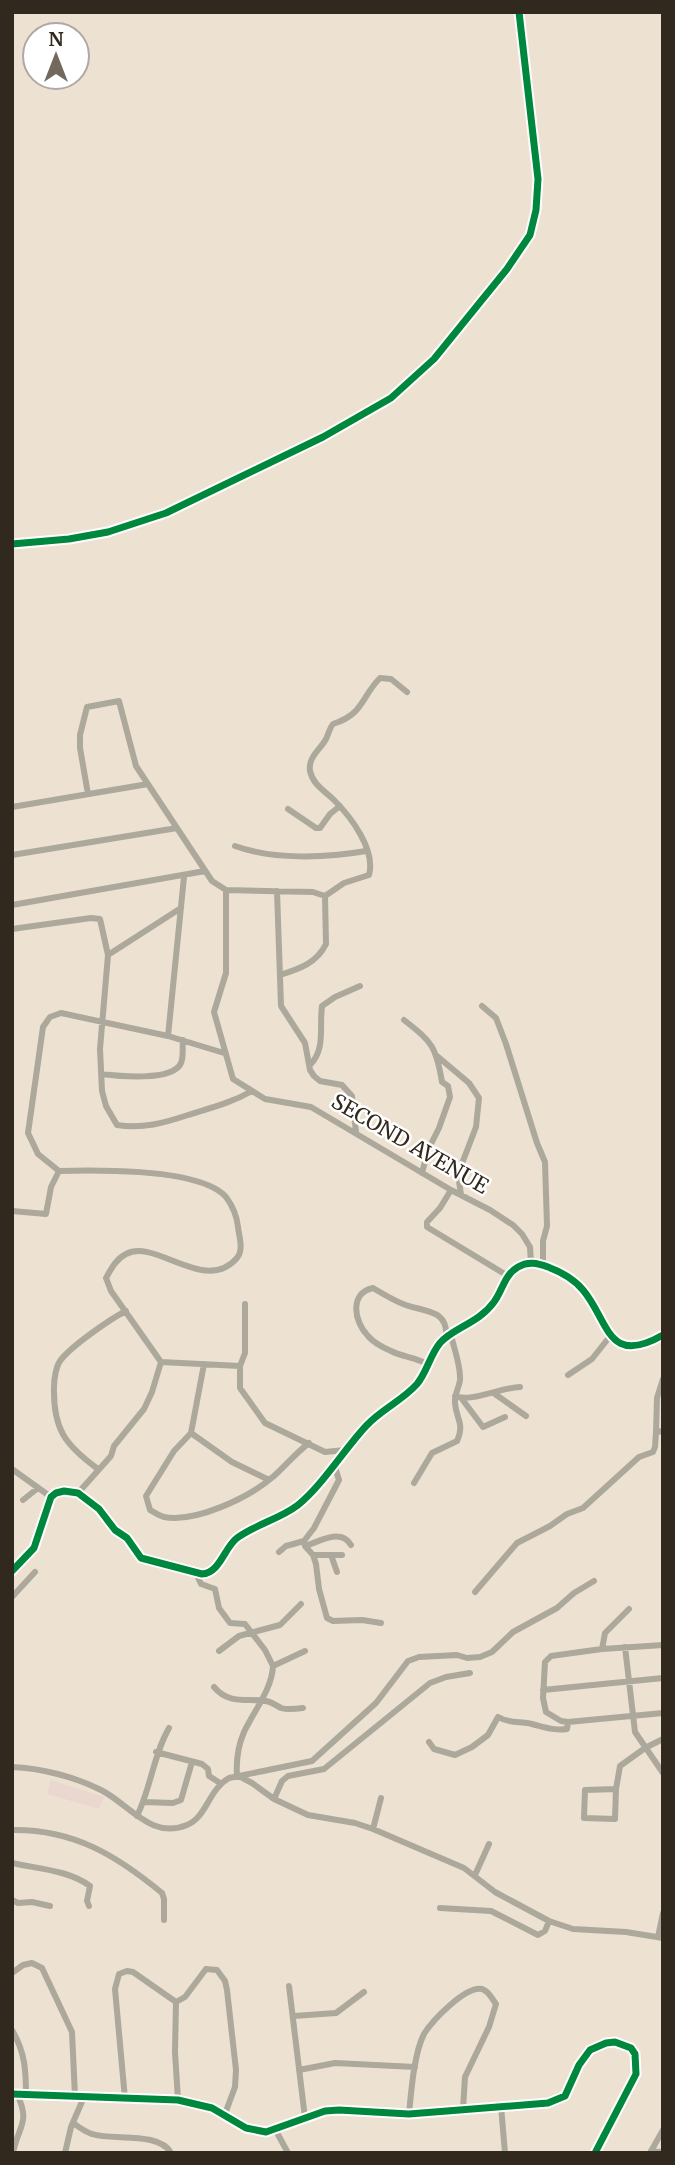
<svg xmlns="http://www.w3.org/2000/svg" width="675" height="2165" font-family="Merriweather,serif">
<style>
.green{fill:#ead8d0}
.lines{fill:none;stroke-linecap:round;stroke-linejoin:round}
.minor{stroke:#aca89c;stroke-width:6}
.cycleway-casing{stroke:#fff;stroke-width:11}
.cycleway{stroke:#00873e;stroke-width:7}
.labels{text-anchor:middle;stroke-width:5;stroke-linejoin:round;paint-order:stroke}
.street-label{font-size:21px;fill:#32291e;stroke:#fff}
</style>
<rect width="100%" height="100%" fill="#ede1d1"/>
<path class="green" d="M51,1780L104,1797L99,1809L47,1794Z"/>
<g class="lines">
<path class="minor" d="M12,544L69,539L108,532L166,513L323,437L391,398L434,359L507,269L530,235L536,210L538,179L519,12
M88,794L80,748V735L87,707L119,701L136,766L212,881L226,890L313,892L325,896L326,944C317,963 299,969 280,975
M12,807L148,784
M288,809L316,828H320L330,814L340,806
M235,846C273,860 326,858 366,851
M12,855L177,828
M226,890V973L214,1012L233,1079L265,1099L311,1107L451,1190L490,1210L513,1225L522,1234L530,1247L531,1263
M277,891L281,1006L305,1043L310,1070L314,1076L320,1081L342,1085L352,1096L356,1132
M325,896L344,883L369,875C376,850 351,817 334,800C325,791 313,785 310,771C308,757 320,750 326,739C329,733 329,729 333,724C364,714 361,697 380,678L391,679L407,692
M12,905L205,871
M12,929L91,918L100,919L108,955L100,1049L102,1091L106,1106L117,1125C143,1129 164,1123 188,1115C210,1108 231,1103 252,1091
M108,955L181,908
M482,1006L496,1018L506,1044L537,1143L545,1162L547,1226L543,1241V1266
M404,1020C432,1042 436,1046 442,1082L448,1086L450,1097L439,1128L428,1150L422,1173
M168,1036L184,877
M437,1056L469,1083L479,1098L476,1127L458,1174L461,1195
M310,1065C326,1049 319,1026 322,1006L335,997L360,986
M101,1074C117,1076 173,1082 181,1063C184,1056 182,1047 183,1040
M59,1171C97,1170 200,1168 226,1197C232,1205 237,1217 238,1227C239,1237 244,1249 237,1258C205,1295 156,1238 126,1254C116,1259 111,1269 106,1278L111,1291L161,1362
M451,1190L440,1208L427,1222V1227L508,1276
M12,1211L46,1214L51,1187L59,1171L38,1154L28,1133L43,1027L50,1017L61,1013L168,1036L224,1053
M161,1362L240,1366V1388L265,1423L325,1452L345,1450
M204,1364L191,1433L174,1451L146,1496L150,1510C154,1512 160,1516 164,1517C196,1523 250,1497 274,1476C286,1465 296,1453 309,1443
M427,1364C416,1357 402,1357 391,1351C384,1348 373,1342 368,1336C354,1322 349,1293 373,1288C383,1294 393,1300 403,1304C422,1312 449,1308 446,1338
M240,1366L245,1353V1304
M568,1375L592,1359L611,1335
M495,1394L526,1416
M455,1396C469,1403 503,1387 520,1387
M462,1399L483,1427L505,1417
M656,1432L657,1398L663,1379
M191,1433L232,1462L269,1480
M334,1464L339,1480L314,1528L304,1541L305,1546L313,1555L316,1564L319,1589L327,1618L333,1621L362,1620L381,1623
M12,1469L51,1497
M98,1469C65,1445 53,1429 54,1387C54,1379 56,1367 60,1361C70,1347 110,1319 126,1311
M414,1483L432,1453L457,1441C465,1423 456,1419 455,1403C454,1395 459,1388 460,1380C461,1366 454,1349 451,1335
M78,1493L111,1456L114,1446L144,1409L152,1392L161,1362
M23,1500L38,1488
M305,1546C321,1541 341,1528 351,1545
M279,1552L286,1546L304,1541
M313,1555H342
M331,1555L337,1572
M12,1571L34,1548L51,1497L56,1493L64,1491L78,1493L99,1509L115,1530L127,1538L141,1558L202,1574C220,1573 224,1548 237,1538C256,1524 280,1519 298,1505C322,1486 345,1448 367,1425C382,1409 403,1400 417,1384C427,1372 430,1355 440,1343C454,1327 478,1324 494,1302C503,1290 504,1275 518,1267C528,1261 537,1263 548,1267C561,1272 574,1279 583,1290C609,1321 607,1367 663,1335
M196,1573L201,1584L215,1589L219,1608L230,1623L245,1624L265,1650L273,1666C272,1689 254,1711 244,1732C238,1746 236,1761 237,1776
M475,1592L517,1543L550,1526L567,1514L583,1508L639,1457L653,1452L655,1447L656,1432L663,1431
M12,1597L35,1572
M663,1645L602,1649L551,1656L545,1662L543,1698L546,1712L561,1721L568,1722L663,1713
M625,1647L635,1732L663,1773
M602,1649L605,1633L629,1609
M219,1651L239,1636L280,1625L301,1604
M273,1666L305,1651
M214,1687C229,1705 247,1698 266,1701C272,1702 275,1705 281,1708C287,1710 296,1709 303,1708
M543,1690L663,1678
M429,1742L434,1749L455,1755L472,1747L488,1735L498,1717C510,1724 520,1721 532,1724C544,1727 555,1731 567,1729L568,1722
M156,1752L202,1764L208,1769L209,1776L220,1783
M12,1767C41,1768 75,1777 101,1790C129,1804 151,1840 187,1825C207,1817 208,1790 229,1778L312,1761L376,1703L408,1661L419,1657L457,1655L467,1658L480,1657L492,1652L513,1632L557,1608L574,1593L594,1581
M239,1776L252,1783L274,1799L308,1815L355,1823L373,1829L464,1868L495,1892L549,1921L573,1929L626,1932L663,1938
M616,1789L585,1790L584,1818L615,1819L616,1789L620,1766L645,1748L663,1739
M274,1799L282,1781L288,1776L324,1769L430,1683L446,1677L470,1673
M144,1802L173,1803L181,1800L192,1762
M137,1816C151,1788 153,1756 169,1728
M373,1829L381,1798
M12,1830C73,1829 116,1855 162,1893L164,1899V1920
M12,1863C39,1869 68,1870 90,1886L87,1901L89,1906
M475,1875L489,1844
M12,1900L18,1903L32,1902L50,1906
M440,1908L491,1911L538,1935L545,1931L549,1921
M658,1937L663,1913
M12,1973L23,1965L32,1963L42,1968L72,2032L75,2096
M289,1986L305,2118
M176,2002L175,2052L178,2100
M294,2016L336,2013L364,1992
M12,2030C25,2052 26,2070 26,2095
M299,2070L335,2063L415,2067
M12,2094L178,2100L212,2108L246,2128L266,2132L325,2111L339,2110L409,2114L548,2103L565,2096L579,2065L590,2050L606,2043L615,2042L631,2048L635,2054L636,2074L595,2153
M125,2099L115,1989L119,1974L127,1971L133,1972L176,2002L185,1997L206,1969L217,1970L225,1981L227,1990L236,2070L235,2087L225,2114
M501,2106L505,2153
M409,2114C411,2093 414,2053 424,2034C432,2021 465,1986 482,1989C489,1991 492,1999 496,2004L489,2027L465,2077L463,2109
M73,2123C79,2127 85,2132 92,2134C113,2141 159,2131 171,2153
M275,2129L288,2153
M651,2151L663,2152
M13,2153C18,2126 31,2123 17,2094
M65,2153L71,2127L84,2097
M650,2153L663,2130"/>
<defs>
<path id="cycleway" d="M12,544L69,539L108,532L166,513L323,437L391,398L434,359L507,269L530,235L536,210L538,179L519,12
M12,1571L34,1548L51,1497L56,1493L64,1491L78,1493L99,1509L115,1530L127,1538L141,1558L202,1574C220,1573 224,1548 237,1538C256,1524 280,1519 298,1505C322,1486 345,1448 367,1425C382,1409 403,1400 417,1384C427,1372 430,1355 440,1343C454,1327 478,1324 494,1302C503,1290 504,1275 518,1267C528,1261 537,1263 548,1267C561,1272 574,1279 583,1290C609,1321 607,1367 663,1335
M12,2094L178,2100L212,2108L246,2128L266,2132L325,2111L339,2110L409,2114L548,2103L565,2096L579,2065L590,2050L606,2043L615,2042L631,2048L635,2054L636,2074L595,2153"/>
</defs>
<use href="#cycleway" class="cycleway-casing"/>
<use href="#cycleway" class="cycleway"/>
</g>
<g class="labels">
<g class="street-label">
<text transform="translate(410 1144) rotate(30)" y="7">SECOND AVENUE</text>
</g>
</g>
<rect width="675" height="2165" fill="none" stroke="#32291e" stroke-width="28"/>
<g transform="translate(56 56)"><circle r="33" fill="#ffffff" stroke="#ada9a5" stroke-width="2"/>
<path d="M0-5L12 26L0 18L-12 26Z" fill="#73695d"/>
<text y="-10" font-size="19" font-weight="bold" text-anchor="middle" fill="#32291e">N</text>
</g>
</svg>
